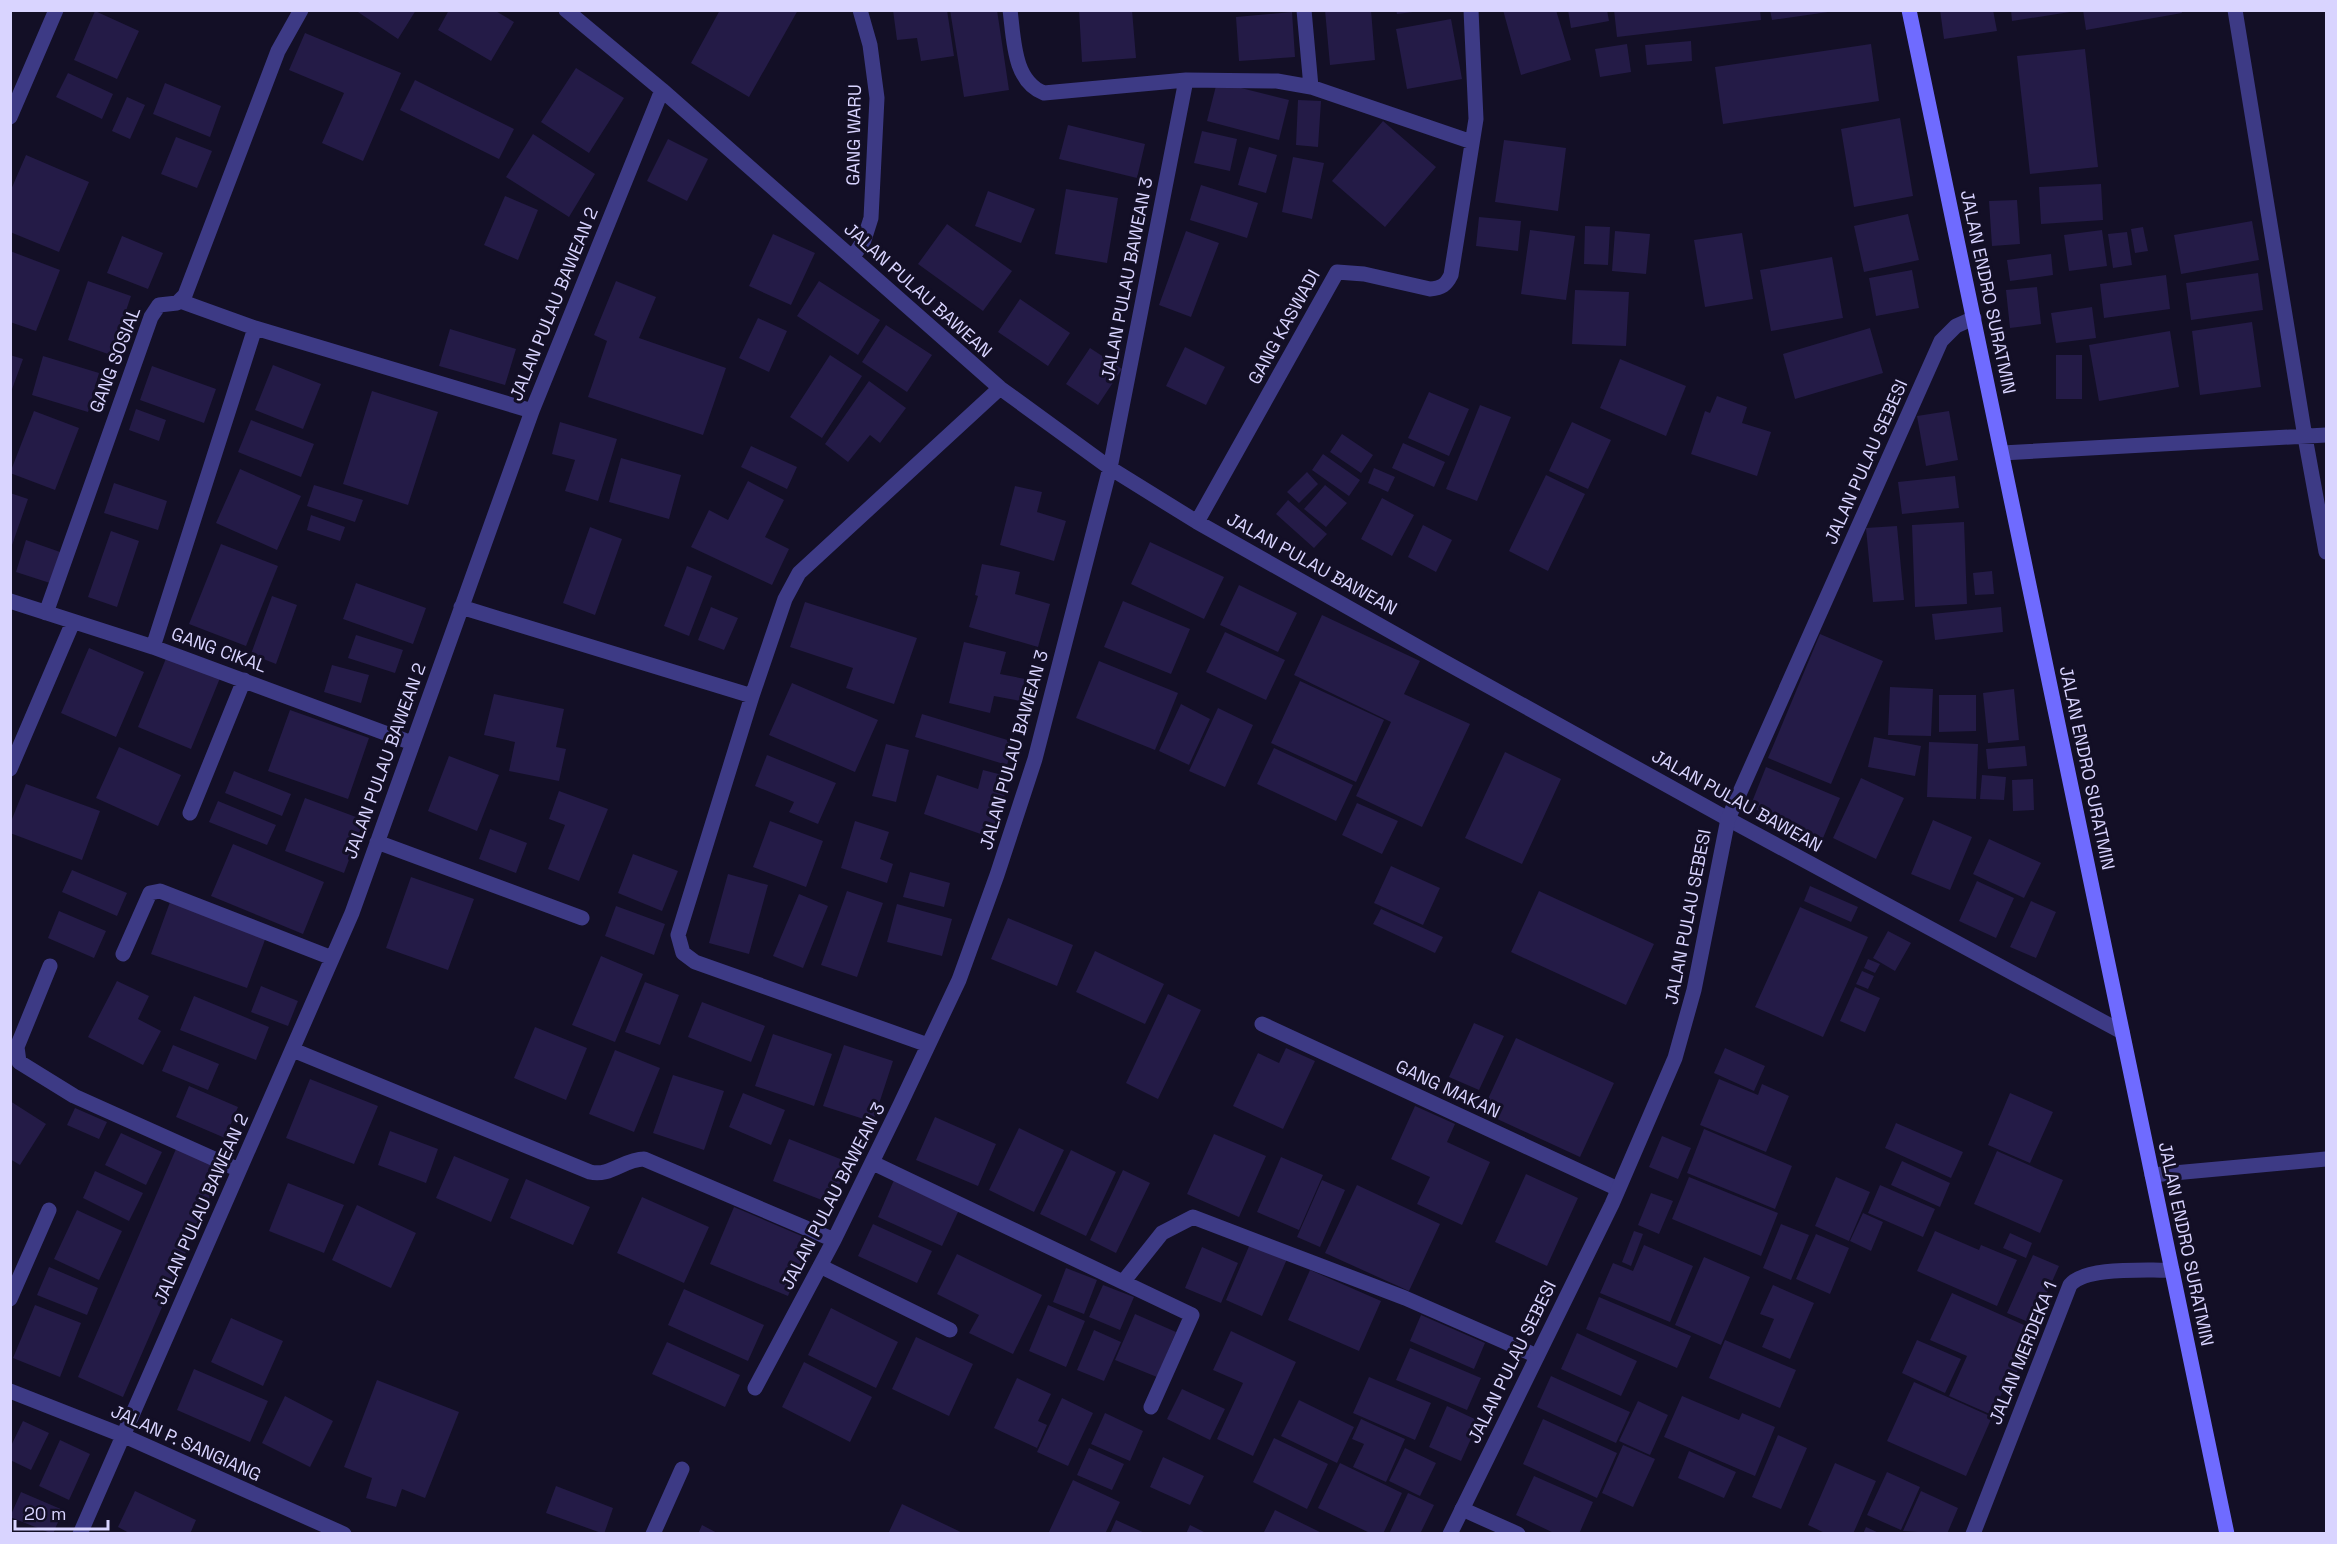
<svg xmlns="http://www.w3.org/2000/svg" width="2337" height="1544" font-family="'Space Grotesk',sans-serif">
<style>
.building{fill:#241b47}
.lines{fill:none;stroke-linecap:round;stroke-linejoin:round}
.minor{stroke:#3d3a85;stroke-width:15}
.tertiary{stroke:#3d3a85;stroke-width:15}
.secondary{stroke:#6f6bff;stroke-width:15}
.labels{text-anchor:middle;stroke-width:6;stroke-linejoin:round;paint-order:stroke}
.street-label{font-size:18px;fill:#d9d4ff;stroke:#130f26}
</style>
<rect width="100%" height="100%" fill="#130f26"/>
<path class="building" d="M355,10H416L398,39Z
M449,10H494L514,22L491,61L438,30Z
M720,10H798L749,97L691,63Z
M893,10H947L954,56L921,61L917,38L897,40Z
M950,10H997L1009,90L964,97Z
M1079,10H1132L1136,58L1082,62Z
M1325,10H1371L1375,60L1330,65Z
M1396,10H1413V12L1397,14Z
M1503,10H1556L1571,60L1521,75Z
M1568,10H1607L1609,21L1571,28Z
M1614,10H1760L1761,20L1617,37Z
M1770,10H1827L1828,12L1772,20Z
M1940,10H1993L1997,31L1944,39Z
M2011,10H2070V12L2012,21Z
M2083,10H2181L2182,13L2086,30Z
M95,11L139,31L117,79L74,60Z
M1292,12L1295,57L1239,61L1236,17Z
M1451,19L1462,79L1407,89L1396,29Z
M305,33L401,73L363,161L322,143L344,93L289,70Z
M1691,41L1692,61L1647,65L1645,45Z
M1627,44L1631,72L1600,77L1595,49Z
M1871,44L1879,101L1723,124L1715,67Z
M2085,49L2098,167L2030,174L2017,56Z
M576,68L624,98L589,153L541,122Z
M68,73L113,94L102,119L56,97Z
M415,80L514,129L499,159L400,110Z
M1217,82L1289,100L1279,140L1207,121Z
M165,83L221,106L210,137L153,114Z
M127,97L145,105L130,139L112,131Z
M1298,100L1321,101L1318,147L1296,145Z
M1900,118L1913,196L1854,207L1841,129Z
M1383,121L1436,167L1385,227L1332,181Z
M1068,125L1145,144L1137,178L1059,159Z
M1202,131L1237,139L1230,171L1194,163Z
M533,134L595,174L569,217L506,177Z
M176,137L212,151L197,188L161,174Z
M668,139L708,159L687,201L647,181Z
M1504,140L1566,148L1558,211L1495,202Z
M1249,147L1277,155L1266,193L1238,185Z
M26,155L89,182L59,252L10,232V192Z
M1293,157L1324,163L1312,219L1282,212Z
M2101,184L2103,220L2041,224L2039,187Z
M1201,185L1258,203L1247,238L1190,220Z
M1066,189L1118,198L1107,263L1055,254Z
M988,191L1035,209L1021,243L975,226Z
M505,196L538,210L518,260L484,245Z
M2017,200L2020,244L1992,246L1989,201Z
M1908,214L1919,260L1864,272L1854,226Z
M1479,217L1521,221L1518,251L1476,246Z
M2252,221L2259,260L2181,274L2174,235Z
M947,224L1012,271L983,311L918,264Z
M1585,226L1610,227L1608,265L1584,264Z
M2143,227L2148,251L2135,253L2131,229Z
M1530,230L1575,236L1566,300L1521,294Z
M2102,230L2107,266L2069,271L2064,235Z
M1186,231L1219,243L1191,317L1159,305Z
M1615,231L1650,234L1646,274L1612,271Z
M2127,232L2132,265L2113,268L2108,234Z
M1742,233L1753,299L1705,307L1694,240Z
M773,234L815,253L791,305L749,286Z
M122,236L163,253L148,289L107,273Z
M10,251L60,270L36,331L10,322Z
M2051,254L2053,275L2010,281L2007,260Z
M1832,257L1843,318L1771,331L1760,270Z
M1912,270L1919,308L1876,316L1869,278Z
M2258,273L2263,310L2191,320L2186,283Z
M2166,275L2170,309L2104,318L2100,284Z
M88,281L131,296L111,355L68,340Z
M616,281L656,297L639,338L726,368L703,435L588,397L607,341L594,335Z
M819,281L880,320L858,355L797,316Z
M2037,287L2041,324L2010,328L2006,290Z
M1575,290L1629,292L1626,346L1572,344Z
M1020,299L1070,333L1048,366L998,332Z
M2092,307L2096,338L2056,343L2051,313Z
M758,318L787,331L769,372L739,358Z
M2252,322L2261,387L2200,395L2192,331Z
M886,325L932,355L907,392L862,362Z
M1870,328L1883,373L1795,399L1783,354Z
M450,329L516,349L505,385L439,366Z
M2170,331L2179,387L2099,401L2089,345Z
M1185,347L1225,367L1206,405L1166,386Z
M1090,348L1122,369L1098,405L1066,384Z
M10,355L23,359L11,392H10Z
M830,355L862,376L822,438L790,417Z
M2056,355H2082V399H2056Z
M43,356L99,373L88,412L32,395Z
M1620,359L1686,386L1666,436L1600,408Z
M273,365L321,384L303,429L255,410Z
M152,366L216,389L204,423L140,400Z
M869,381L906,408L880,443L870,435L848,462L825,444Z
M372,391L438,412L408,505L343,484Z
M1429,392L1469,409L1449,456L1408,438Z
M1717,396L1747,407L1742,423L1771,432L1757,476L1691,454L1705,411L1710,413Z
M1480,405L1511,417L1477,501L1446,489Z
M136,409L166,420L159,441L129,430Z
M34,411L79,428L55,490L10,473Z
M1949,411L1958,460L1926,466L1917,416Z
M251,420L314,444L301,477L238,452Z
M560,422L617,439L598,501L565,491L575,460L552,454Z
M1572,422L1611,440L1588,489L1549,471Z
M1342,434L1373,455L1361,473L1330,452Z
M1403,443L1445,462L1434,487L1392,468Z
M751,446L797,467L787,489L741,467Z
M1323,454L1360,480L1349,496L1312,470Z
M621,458L681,475L669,519L609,502Z
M1374,468L1395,477L1388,492L1368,483Z
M240,469L301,496L277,550L216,523Z
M1307,472L1318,484L1299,503L1287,492Z
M1546,475L1585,494L1548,571L1509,551Z
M1955,476L1959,508L1902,514L1898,482Z
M748,481L784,500L765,537L789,549L772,585L691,547L709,510L728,520Z
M114,483L167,501L158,530L104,513Z
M314,485L363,500L355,522L307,506Z
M1325,485L1347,503L1326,527L1304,509Z
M1015,486L1042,492L1037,512L1066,521L1054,561L1000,545Z
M10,493L28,499L11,548H10Z
M1382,498L1414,515L1392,556L1361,539Z
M1288,500L1327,534L1314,548L1276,514Z
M311,515L345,527L340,541L307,530Z
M1964,522L1967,604L1915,607L1912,525Z
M1423,525L1452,540L1436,572L1408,557Z
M1897,526L1904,600L1873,602L1866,528Z
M590,527L622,539L595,615L563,603Z
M111,531L139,541L117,607L88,597Z
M26,540L60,552L50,583L16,572Z
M1150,542L1224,577L1204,619L1131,584Z
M221,544L278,566L246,646L189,624Z
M982,564L1020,572L1015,594L1050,604L1038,647L969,627L978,596L975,595Z
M687,566L712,576L689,636L664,626Z
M1992,571L1994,594L1975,595L1973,573Z
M356,583L426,608L413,644L343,619Z
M1239,585L1297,613L1278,652L1220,625Z
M272,596L297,605L276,664L251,654Z
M1123,601L1190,629L1171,674L1104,647Z
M805,602L917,638L894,704L846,688L853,668L790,647Z
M711,607L738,618L724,650L698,640Z
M2001,607L2003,632L1935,640L1932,614Z
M1322,615L1420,661L1404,694L1470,724L1422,827L1356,796L1391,722L1294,675Z
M1225,632L1285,660L1266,700L1206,672Z
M1820,634L1883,661L1831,784L1768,758Z
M356,635L403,650L395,673L348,658Z
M964,642L1006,652L1000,674L1025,679L1020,701L994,696L990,713L949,703Z
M89,648L144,672L116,737L61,713Z
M167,656L220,678L191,749L138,727Z
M1099,661L1178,693L1155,750L1076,718Z
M332,665L369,675L361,703L324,692Z
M1300,681L1384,720L1356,782L1271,743Z
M792,683L878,720L855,772L769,735Z
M1890,687L1933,689L1931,736L1888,735Z
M2014,689L2019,740L1988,743L1983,693Z
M494,694L564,709L556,747L566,749L559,781L509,771L515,742L484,735Z
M1939,695H1976V731L1939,732Z
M1181,704L1210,719L1189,765L1159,751Z
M1218,708L1253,725L1225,787L1189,771Z
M290,710L369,738L348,799L268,771Z
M922,714L1014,742L1007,765L915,737Z
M1874,737L1921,746L1915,776L1868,767Z
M1929,742L1978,744L1976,799L1927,797Z
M886,744L909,750L896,802L872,796Z
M2025,746L2027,766L1988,769L1986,749Z
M119,747L181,775L158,826L96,798Z
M1274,748L1353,785L1336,821L1257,784Z
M1505,752L1561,779L1522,864L1465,838Z
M767,755L836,783L818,824L789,812L794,802L755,786Z
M449,756L499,775L477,831L428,811Z
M1766,767L1840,798L1823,838L1750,807Z
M983,770L1010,777L992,838L924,814L937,775L978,789Z
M234,771L291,794L282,816L225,793Z
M1982,775L2006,777L2004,800L1980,799Z
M1861,778L1904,798L1876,859L1833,838Z
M2033,779L2034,810L2013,811L2012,780Z
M26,784L100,811L82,860L10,833V824Z
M559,791L608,809L579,881L548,869L565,825L549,819Z
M305,798L364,820L344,873L285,851Z
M218,801L276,825L267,845L209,822Z
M1357,803L1398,821L1382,854L1342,835Z
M1933,820L1972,837L1950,890L1911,874Z
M770,821L823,841L806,887L753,867Z
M855,821L889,832L880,859L893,864L887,883L841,868Z
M490,829L527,843L516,873L479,859Z
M1989,839L2041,863L2024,898L1973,874Z
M233,844L324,882L303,934L211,896Z
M633,854L678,871L662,911L618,893Z
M1391,866L1440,888L1423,925L1374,903Z
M72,870L127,893L117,916L62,892Z
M910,872L950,883L944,907L903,897Z
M728,874L768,885L749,954L709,943Z
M411,877L474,899L448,970L386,948Z
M1977,881L2014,898L1996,938L1959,921Z
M1810,886L1858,907L1851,922L1804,901Z
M847,891L883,903L857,977L821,965Z
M1539,891L1654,944L1626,1005L1511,952Z
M799,894L828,906L803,968L773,956Z
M2031,901L2056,912L2036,958L2010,947Z
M170,902L266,937L247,988L151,954Z
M897,904L952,919L942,956L887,942Z
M616,906L665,924L654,955L605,936Z
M1800,907L1868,937L1823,1037L1755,1007Z
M1381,909L1443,937L1435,953L1373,924Z
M59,911L106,931L94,958L48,938Z
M1008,918L1073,945L1057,986L991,959Z
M1888,931L1911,943L1895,971L1873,958Z
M1095,951L1164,984L1145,1024L1076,992Z
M601,956L643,974L615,1042L572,1025Z
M1868,959L1880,964L1875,973L1864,968Z
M1862,971L1874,976L1868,989L1856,984Z
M117,981L149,996L138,1019L161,1031L143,1065L88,1037Z
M645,982L679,995L660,1045L625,1032Z
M261,986L298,1001L288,1026L251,1012Z
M1855,987L1880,998L1865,1032L1840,1021Z
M1168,994L1201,1010L1158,1099L1126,1083Z
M194,996L269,1027L256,1060L180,1030Z
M702,1002L765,1026L751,1062L688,1037Z
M1474,1023L1504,1036L1479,1090L1449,1077Z
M535,1027L587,1048L566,1100L514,1078Z
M773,1034L832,1054L814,1106L755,1086Z
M1516,1038L1614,1083L1580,1157L1482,1112Z
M173,1045L219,1064L208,1090L162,1071Z
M844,1045L893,1061L873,1122L823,1106Z
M1286,1048L1315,1061L1283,1129L1233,1106L1258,1053L1279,1063Z
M1725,1048L1765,1066L1754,1091L1714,1073Z
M615,1050L660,1068L634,1132L589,1114Z
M673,1075L724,1091L704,1150L653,1133Z
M310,1079L378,1106L354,1164L286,1138Z
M1719,1079L1758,1095L1762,1084L1789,1096L1766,1152L1700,1125Z
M189,1086L238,1107L225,1138L176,1117Z
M743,1093L785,1110L771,1145L729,1127Z
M2010,1093L2053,1112L2030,1163L1988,1145Z
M10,1101L46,1124L20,1165L10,1159Z
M1415,1106L1455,1124L1447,1142L1490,1162L1462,1225L1417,1204L1430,1177L1391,1159Z
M75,1108L107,1122L99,1139L67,1125Z
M935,1117L996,1144L978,1186L916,1160Z
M1896,1123L1963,1152L1951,1178L1885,1148Z
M1019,1128L1064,1150L1034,1212L989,1190Z
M1704,1129L1792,1166L1775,1209L1687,1173Z
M390,1131L438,1149L426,1183L378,1165Z
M121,1133L162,1152L146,1185L105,1165Z
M1214,1134L1266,1156L1239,1217L1187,1194Z
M1662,1136L1691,1148L1678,1179L1649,1167Z
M789,1139L848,1162L832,1204L773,1181Z
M176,1149L222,1169L123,1397L78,1377Z
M1071,1150L1116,1172L1086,1236L1040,1214Z
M1997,1151L2063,1180L2040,1233L1974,1204Z
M454,1156L509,1179L491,1222L436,1198Z
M1281,1157L1323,1175L1299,1230L1257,1212Z
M1902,1161L1950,1183L1940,1207L1891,1185Z
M1123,1170L1150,1183L1116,1253L1090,1240Z
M95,1171L143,1193L129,1221L83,1198Z
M1526,1174L1578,1198L1547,1266L1495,1242Z
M1689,1177L1778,1213L1761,1256L1672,1219Z
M1836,1177L1870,1192L1849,1241L1815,1226Z
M526,1179L590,1207L573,1245L510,1218Z
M894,1180L959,1210L942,1246L878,1217Z
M1322,1180L1345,1190L1320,1247L1297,1237Z
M288,1183L344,1205L324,1253L269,1231Z
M1357,1185L1440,1224L1409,1291L1325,1253Z
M1880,1185L1935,1209L1923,1237L1868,1213Z
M1651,1193L1673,1201L1659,1234L1638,1225Z
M642,1197L709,1227L684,1283L617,1253Z
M357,1205L416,1233L391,1288L332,1260Z
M734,1207L811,1240L788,1296L710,1264Z
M77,1210L122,1231L99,1280L54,1259Z
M1863,1213L1883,1222L1871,1251L1850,1241Z
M873,1224L932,1251L917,1283L858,1256Z
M1781,1224L1809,1235L1791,1280L1763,1268Z
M1634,1231L1643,1234L1631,1266L1622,1262Z
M1935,1231L1979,1250L1981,1245L2017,1260L1997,1306L1917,1271Z
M2010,1233L2032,1243L2026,1258L2003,1248Z
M1816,1234L1849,1248L1830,1294L1796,1279Z
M1250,1244L1287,1259L1262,1316L1226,1300Z
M1644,1245L1693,1266L1670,1322L1600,1293L1613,1263L1633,1271Z
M1202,1247L1238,1263L1221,1303L1185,1288Z
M957,1254L1042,1295L1013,1354L969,1333L979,1315L937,1294Z
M2033,1255L2059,1266L2033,1324L2007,1313Z
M1704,1257L1750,1277L1721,1345L1675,1325Z
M49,1267L98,1288L87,1315L37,1295Z
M1066,1268L1097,1280L1084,1314L1053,1302Z
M1310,1270L1381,1301L1359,1351L1288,1320Z
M1103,1285L1134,1297L1120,1330L1089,1317Z
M1773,1285L1814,1303L1790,1359L1762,1347L1774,1319L1760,1314Z
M684,1289L764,1325L748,1361L668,1325Z
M1952,1293L2035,1330L2015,1377L2010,1375L1992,1415L1949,1396L1967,1356L1930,1340Z
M1599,1297L1691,1336L1677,1368L1586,1329Z
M35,1305L81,1323L60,1377L13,1358Z
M1048,1305L1085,1321L1066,1367L1029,1351Z
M831,1308L898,1342L876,1388L808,1355Z
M1135,1314L1176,1332L1157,1377L1115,1360Z
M1421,1315L1485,1343L1474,1369L1410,1341Z
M231,1318L283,1341L263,1386L211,1362Z
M1094,1330L1121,1342L1104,1381L1077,1370Z
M1231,1331L1296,1362L1253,1456L1217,1439L1243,1383L1213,1370Z
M1577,1333L1637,1361L1621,1396L1561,1369Z
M916,1337L973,1364L949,1416L892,1389Z
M1725,1340L1796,1370L1780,1408L1709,1378Z
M1917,1340L1961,1359L1945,1393L1902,1373Z
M667,1342L740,1375L725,1407L652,1374Z
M1410,1348L1481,1378L1467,1410L1396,1380Z
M804,1362L872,1397L850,1442L782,1407Z
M194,1369L268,1401L250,1442L177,1410Z
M1551,1376L1630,1412L1616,1443L1537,1407Z
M1369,1377L1431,1403L1415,1440L1353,1413Z
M1017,1378L1051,1394L1038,1421L1047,1425L1037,1448L994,1428Z
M377,1380L459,1412L425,1498L402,1489L396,1507L366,1498L372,1478L344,1467Z
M1914,1382L1992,1417L1966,1476L1887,1441Z
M1182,1389L1225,1409L1210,1440L1167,1419Z
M285,1396L333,1421L310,1467L262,1443Z
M1682,1396L1739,1420L1742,1413L1775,1427L1755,1476L1664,1437Z
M1062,1398L1093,1413L1068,1466L1037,1452Z
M1299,1400L1354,1427L1337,1463L1281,1436Z
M1638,1401L1668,1415L1650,1455L1619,1441Z
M1447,1406L1479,1421L1461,1461L1429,1447Z
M1105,1413L1143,1431L1130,1461L1091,1444Z
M1361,1419L1405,1439L1386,1482L1353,1467L1364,1444L1352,1439Z
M1543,1419L1617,1453L1597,1498L1523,1464Z
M23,1421L49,1433L31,1470L10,1460V1448Z
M1778,1435L1807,1448L1781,1509L1752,1497Z
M1274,1438L1328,1464L1307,1509L1253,1482Z
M60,1440L90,1454L69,1500L39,1486Z
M1623,1445L1655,1459L1633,1507L1602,1493Z
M1089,1448L1124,1464L1112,1490L1077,1475Z
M1405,1448L1436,1463L1420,1496L1389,1481Z
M1689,1451L1736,1472L1724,1498L1678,1478Z
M1163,1457L1204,1476L1190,1505L1150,1487Z
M1340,1463L1402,1493L1383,1534H1372L1318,1508Z
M1835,1463L1876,1481L1853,1534H1827L1808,1525Z
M1887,1472L1920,1487L1901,1530L1867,1515Z
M1534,1476L1593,1502L1579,1534H1556L1516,1515Z
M1073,1480L1120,1502L1105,1534H1048Z
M556,1486L613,1508L604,1534L546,1513Z
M135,1491L196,1520L190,1534H131L118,1527Z
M1921,1491L1958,1508L1947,1534L1903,1531Z
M21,1492L63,1510L53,1534L10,1517Z
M1408,1493L1434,1505L1420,1534H1389Z
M902,1504L965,1534H888Z
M1275,1510L1324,1534H1263Z
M1116,1520L1147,1534H1110Z
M702,1525L719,1534H698Z
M1190,1525L1208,1534H1186Z
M1866,1527L1881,1534H1863Z"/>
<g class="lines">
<path class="minor" d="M566,10L662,90L1000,388L1110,468L1197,522L1443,661L1728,819L2122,1032
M1010,10C1014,39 1013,81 1044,93L1186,80L1277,81L1311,87L1472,142
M1304,10L1311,87
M2235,10L2305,437L2326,552
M10,117L56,10
M853,257L864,240L871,218L877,98L870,45L860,10
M180,301L255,328L532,411
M2002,453L2326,435
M1197,522L1337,272L1364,274L1430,289C1442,288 1446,285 1451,275L1476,119L1471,10
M10,601L153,647L412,743
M461,607L752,696
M46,613L151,317L159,305L177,303L185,295L278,51L301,10
M153,647L255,328
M10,769L73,622
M190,813L244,680
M377,842L582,918
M123,954L150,893L160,891L332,958
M50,966L17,1047L19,1062L74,1096L239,1170
M1262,1024L1618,1189
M928,1045L695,962L683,953L678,935L752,696L785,599L799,573L1000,388
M293,1050L590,1172C610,1177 624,1159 644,1159L834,1240
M873,1163L1192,1315L1151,1407
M2152,1175L2326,1159
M820,1266L950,1330
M1123,1282L1162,1233L1193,1217L1405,1298L1537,1356
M10,1299L49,1210
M755,1388L834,1240L900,1105L959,980L997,875L1035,759L1110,468L1186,80
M10,1391L122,1435L344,1534
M1462,1509L1518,1534
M80,1534L352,913L532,411L662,90
M653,1534L682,1469
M1973,1534L2070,1285C2086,1266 2146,1271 2172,1270"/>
<path class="tertiary" d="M1450,1534L1612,1204L1675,1058L1694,990L1728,819L1941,341L1956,326L1974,318"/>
<path class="secondary" d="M1909,10L2227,1534"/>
</g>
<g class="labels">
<g class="street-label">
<text transform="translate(854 135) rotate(-89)" y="6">GANG WARU</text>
<text transform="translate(1127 279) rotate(-79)" y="6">JALAN PULAU BAWEAN 3</text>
<text transform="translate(918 290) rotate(42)" y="6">JALAN PULAU BAWEAN</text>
<text transform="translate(1988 292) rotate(78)" y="6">JALAN ENDRO SURATMIN</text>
<text transform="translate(554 304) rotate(-68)" y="6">JALAN PULAU BAWEAN 2</text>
<text transform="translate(1284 327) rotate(-61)" y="6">GANG KASWADI</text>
<text transform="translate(115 360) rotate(-69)" y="6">GANG SOSIAL</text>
<text transform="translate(1866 462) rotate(-66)" y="6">JALAN PULAU SEBESI</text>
<text transform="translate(1312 564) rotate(29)" y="6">JALAN PULAU BAWEAN</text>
<text transform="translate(219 650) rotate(20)" y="6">GANG CIKAL</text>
<text transform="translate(1014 750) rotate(-74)" y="6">JALAN PULAU BAWEAN 3</text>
<text transform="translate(385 761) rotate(-70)" y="6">JALAN PULAU BAWEAN 2</text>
<text transform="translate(2087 768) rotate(78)" y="6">JALAN ENDRO SURATMIN</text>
<text transform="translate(1737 801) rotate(29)" y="6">JALAN PULAU BAWEAN</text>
<text transform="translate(1688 917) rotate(-79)" y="6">JALAN PULAU SEBESI</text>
<text transform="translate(1448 1089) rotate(25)" y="6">GANG MAKAN</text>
<text transform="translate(833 1196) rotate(-63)" y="6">JALAN PULAU BAWEAN 3</text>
<text transform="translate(201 1209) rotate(-66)" y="6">JALAN PULAU BAWEAN 2</text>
<text transform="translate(2186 1244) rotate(78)" y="6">JALAN ENDRO SURATMIN</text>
<text transform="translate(2023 1353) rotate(-68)" y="6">JALAN MERDEKA 1</text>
<text transform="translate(1512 1362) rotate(-64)" y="6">JALAN PULAU SEBESI</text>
<text transform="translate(186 1443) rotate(24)" y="6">JALAN P. SANGIANG</text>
</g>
</g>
<rect width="2337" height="1544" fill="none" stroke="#d9d4ff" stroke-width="24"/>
<path d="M15 1520v9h93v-9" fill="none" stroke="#d9d4ff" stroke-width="3"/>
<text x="24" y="1520" font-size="18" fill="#d9d4ff" stroke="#130f26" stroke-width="4.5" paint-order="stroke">20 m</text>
</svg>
